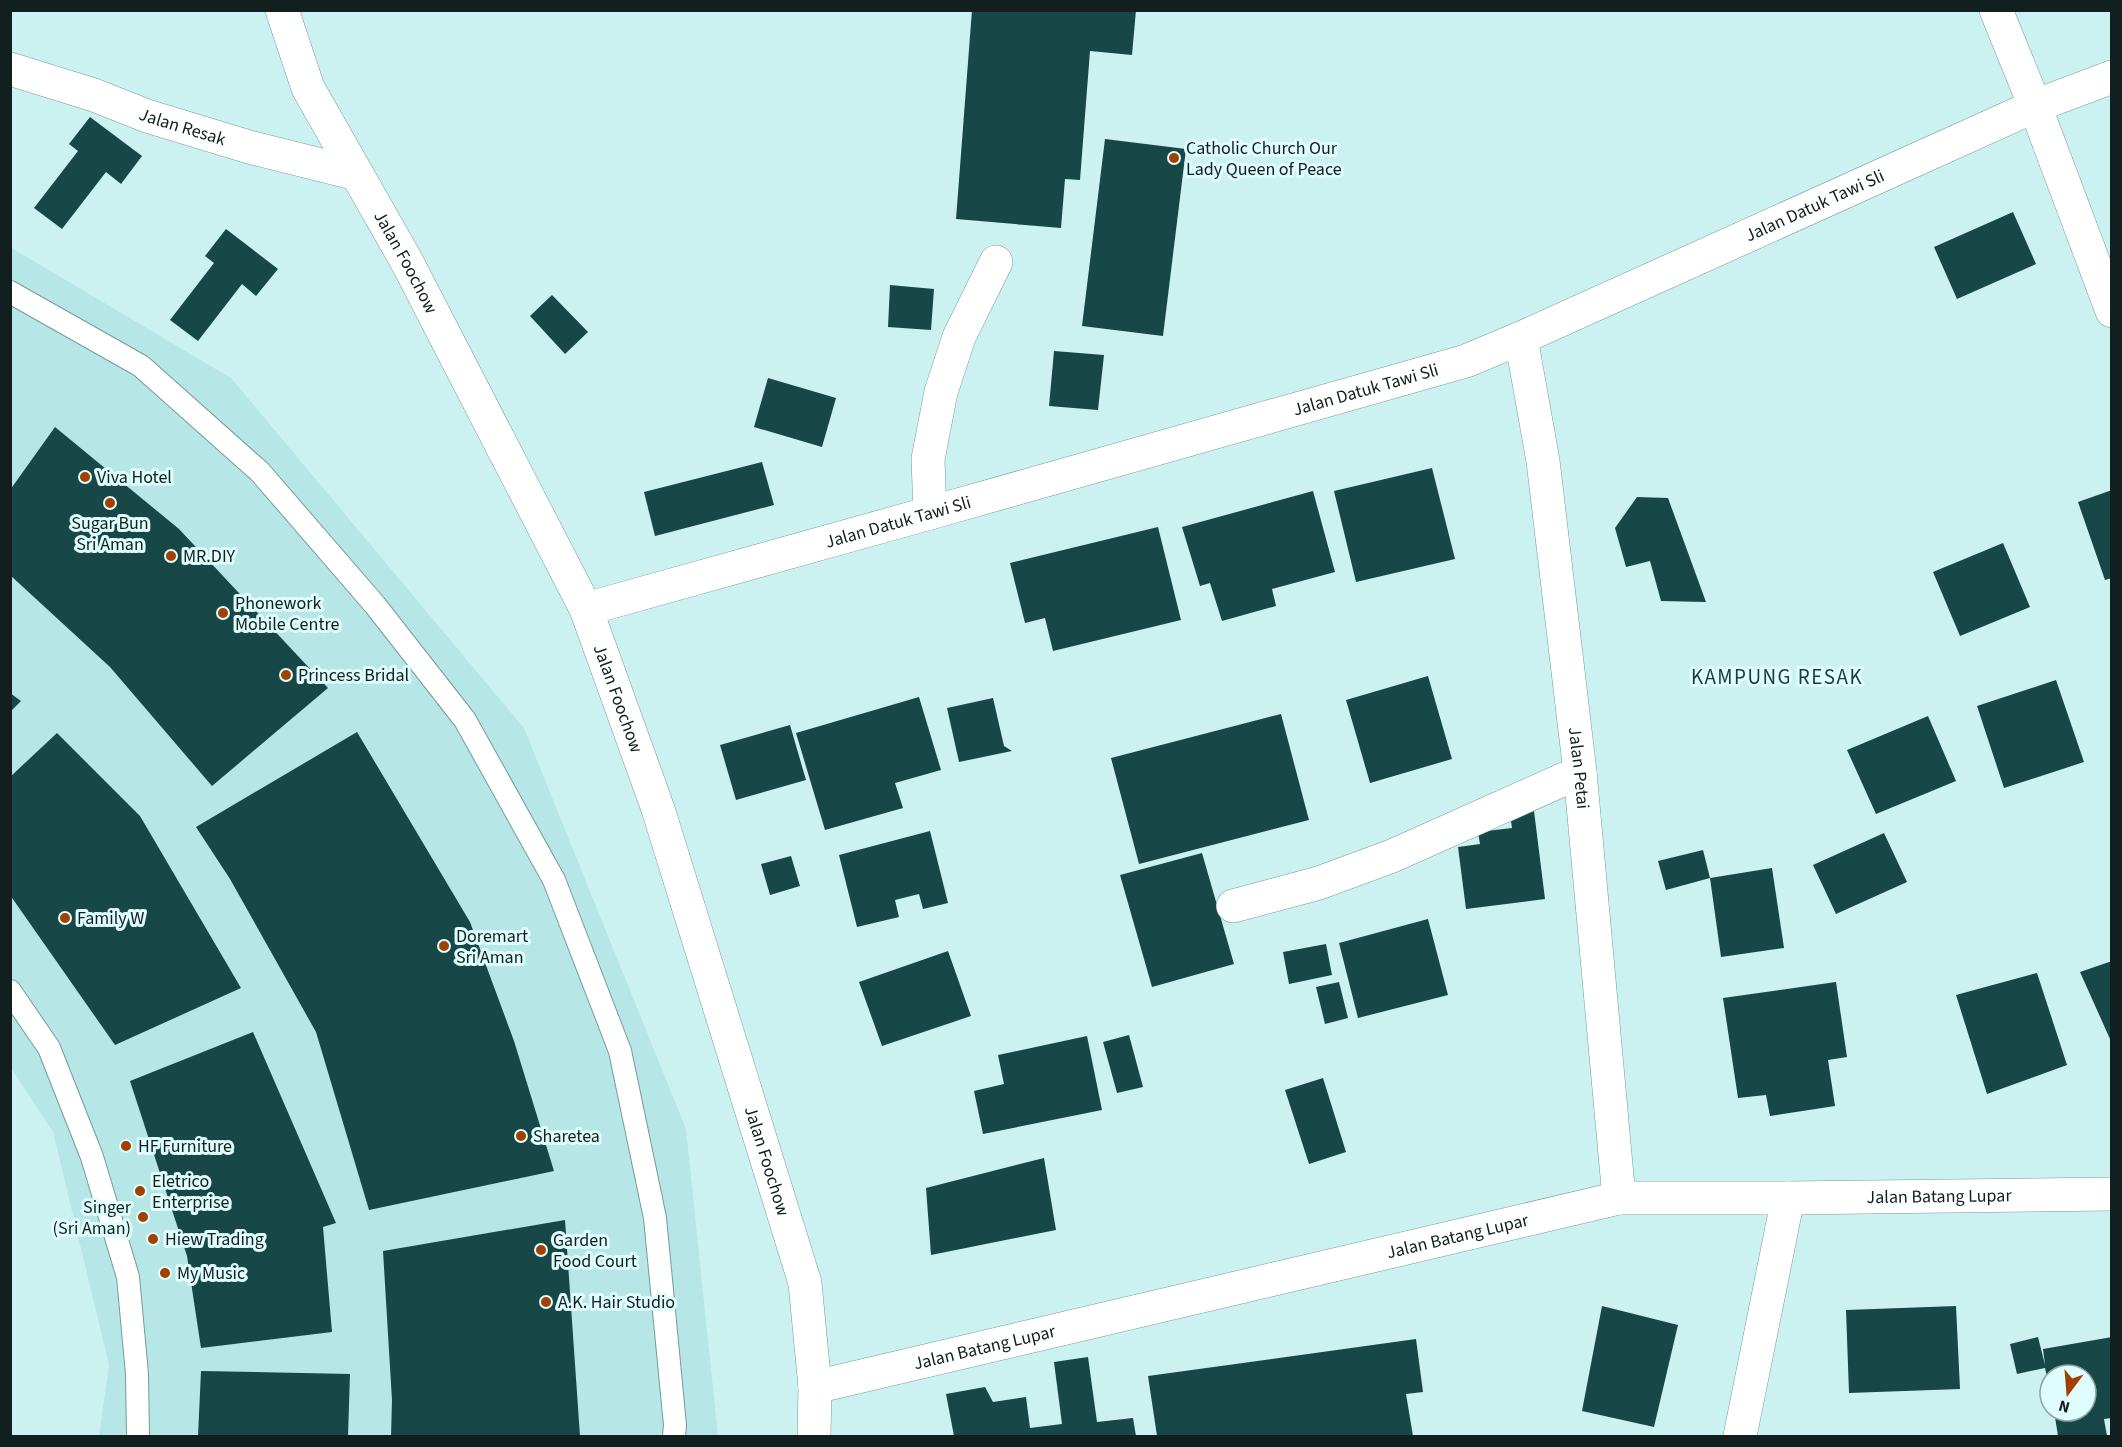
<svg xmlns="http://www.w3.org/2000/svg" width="2122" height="1447" font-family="'Source Sans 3',sans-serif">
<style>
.built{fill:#b6e7e6}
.building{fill:#174847}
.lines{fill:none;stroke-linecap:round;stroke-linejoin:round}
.lane-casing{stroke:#769b9a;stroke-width:24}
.street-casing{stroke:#769b9a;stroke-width:34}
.secondary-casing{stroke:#769b9a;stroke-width:34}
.lane{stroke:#fff;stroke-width:22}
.street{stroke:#fff;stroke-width:33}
.secondary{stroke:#fff;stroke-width:33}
.poi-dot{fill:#a24001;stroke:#defdfc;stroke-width:2}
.labels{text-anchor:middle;stroke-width:6;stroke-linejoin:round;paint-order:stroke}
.street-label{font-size:18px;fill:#111f1f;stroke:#defdfc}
.poi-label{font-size:18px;fill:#111f1f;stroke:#defdfc;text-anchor:start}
.quarter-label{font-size:21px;letter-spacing:1.5px;fill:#193c3b;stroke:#defdfc}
</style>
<rect width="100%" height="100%" fill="#cbf2f1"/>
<path class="built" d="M10,247L231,378L524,728L686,1129L718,1436H99L109,1365L53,1132L11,1068Z"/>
<path class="building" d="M972,10H1136L1132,55L1090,51L1080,180L1065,179L1061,228L956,219Z
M90,117L142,156L121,184L106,172L62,229L34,208L78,151L69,144Z
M1105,139L1186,149L1163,336L1082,326Z
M2013,212L2036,264L1957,299L1934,247Z
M226,229L278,269L256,296L242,284L198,341L170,320L214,263L205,256Z
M890,285L934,289L931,330L888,327Z
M552,295L588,332L565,354L530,316Z
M1054,351L1104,355L1098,410L1049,406Z
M768,378L836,398L822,447L754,427Z
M55,427L179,529L328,688L212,786L110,667L10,575V490Z
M762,462L774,505L655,536L644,492Z
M1432,468L1455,559L1356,582L1334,491Z
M2112,490V578L2105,580L2078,502Z
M1313,491L1335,572L1272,589L1276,606L1222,621L1210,583L1200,586L1182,527Z
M1637,497L1668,498L1706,602L1661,601L1650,561L1626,567L1615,528Z
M1158,527L1181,620L1053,651L1045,618L1025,623L1010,563Z
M2003,543L2030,607L1960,636L1933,572Z
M1428,676L1452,759L1370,783L1346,700Z
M2056,680L2084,762L2004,788L1977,706Z
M10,693L21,701L10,712Z
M919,697L941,770L895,783L903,808L825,830L796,733Z
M993,698L1004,746L1012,751L959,762L947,708Z
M1281,714L1309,820L1139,864L1111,758Z
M1928,716L1956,781L1876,814L1847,750Z
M790,725L806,780L736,800L720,745Z
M357,732L470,922L514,1041L554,1171L369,1210L316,1032L230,879L196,827Z
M57,733L140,816L241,988L115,1045L10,895V777Z
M1534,811L1545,899L1466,909L1458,847L1480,844L1478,832L1512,828L1510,814Z
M930,831L948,903L923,909L919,894L895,900L899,917L857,927L839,855Z
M1884,833L1907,882L1836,914L1813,865Z
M1703,850L1710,878L1666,890L1658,861Z
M1202,853L1234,964L1152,987L1120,875Z
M791,856L800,886L770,895L761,864Z
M1772,868L1784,948L1721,957L1710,878Z
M1428,919L1448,995L1358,1018L1339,943Z
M1326,944L1332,975L1289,984L1283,952Z
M948,951L971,1016L882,1046L859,982Z
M2112,961V1038L2110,1039L2080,972Z
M2037,973L2067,1065L1987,1094L1956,995Z
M1339,982L1348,1018L1325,1024L1316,987Z
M1836,982L1847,1057L1828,1060L1835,1106L1770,1116L1766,1095L1738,1098L1723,998Z
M253,1032L336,1223L323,1227L332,1332L201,1348L187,1256L130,1081Z
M1129,1035L1143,1087L1117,1093L1103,1042Z
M1087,1036L1102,1110L983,1134L974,1091L1004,1084L998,1055Z
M1323,1078L1346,1152L1309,1164L1285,1090Z
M1044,1158L1056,1230L931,1255L926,1188Z
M565,1220L580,1436H391L392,1400L383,1251Z
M1602,1306L1678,1325L1654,1427L1582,1411Z
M1956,1306L1960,1389L1849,1393L1846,1310Z
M2038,1337L2045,1365L2043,1349L2112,1337V1418L2104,1419L2107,1436H2058L2054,1411H2086V1375H2050L2049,1386L2045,1368L2017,1374L2010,1344Z
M1416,1339L1423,1392L1406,1394L1413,1436H1157L1148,1376Z
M1088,1357L1097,1422L1133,1418L1136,1436H954L946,1394L985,1387L993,1402L1026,1397L1030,1428L1062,1424L1054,1362Z
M201,1371L350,1374L348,1436H198Z"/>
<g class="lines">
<defs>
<path id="lane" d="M10,292L141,366L260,472L375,605L465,720L554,880L620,1051L655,1218L675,1425L674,1436
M10,991L49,1048L92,1157L128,1277L137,1374L138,1436"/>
<g id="street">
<path d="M2035,106L2112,311"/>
<path id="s1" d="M1521,338L1543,461L1580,772L1619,1198"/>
<path d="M930,513L928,459L941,392L959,337L996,262"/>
<path d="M1233,906L1319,883L1392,856L1580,772"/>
<path d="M1740,1436L1788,1198"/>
</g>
<g id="secondary">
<path id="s2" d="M282,10L308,88L407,262L586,609L658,809L805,1283L815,1387L814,1436"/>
<path d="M1996,10L2035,106"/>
<path id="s3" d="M10,69L94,95L147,116L249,147L357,174"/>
<path id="s4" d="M586,609L930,513L1466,361L1521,338L2035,106L2112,77"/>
<path id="s5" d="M815,1387L1619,1198H1788L2112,1194"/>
</g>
</defs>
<use href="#lane" class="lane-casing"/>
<use href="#street" class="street-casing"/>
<use href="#secondary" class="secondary-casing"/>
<use href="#lane" class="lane"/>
<use href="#street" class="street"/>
<use href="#secondary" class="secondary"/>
</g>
<g class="poi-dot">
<circle cx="1174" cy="158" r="6"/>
<circle cx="85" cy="477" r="6"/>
<circle cx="110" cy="503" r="6"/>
<circle cx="171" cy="556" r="6"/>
<circle cx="223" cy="613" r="6"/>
<circle cx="286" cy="675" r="6"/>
<circle cx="65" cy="918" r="6"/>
<circle cx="444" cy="946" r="6"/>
<circle cx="521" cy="1136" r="6"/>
<circle cx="126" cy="1146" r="6"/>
<circle cx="140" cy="1191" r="6"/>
<circle cx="143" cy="1217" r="6"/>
<circle cx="153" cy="1239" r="6"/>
<circle cx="541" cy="1250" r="6"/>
<circle cx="165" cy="1273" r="6"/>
<circle cx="546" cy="1302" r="6"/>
</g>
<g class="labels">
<g class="street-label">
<text dy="6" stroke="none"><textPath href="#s3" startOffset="182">Jalan Resak</textPath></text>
<text dy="6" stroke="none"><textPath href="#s4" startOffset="1296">Jalan Datuk Tawi Sli</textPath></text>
<text dy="6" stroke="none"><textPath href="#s2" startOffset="282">Jalan Foochow</textPath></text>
<text dy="6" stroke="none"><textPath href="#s4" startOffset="810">Jalan Datuk Tawi Sli</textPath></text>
<text dy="6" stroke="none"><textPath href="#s4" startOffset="324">Jalan Datuk Tawi Sli</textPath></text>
<text dy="6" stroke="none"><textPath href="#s2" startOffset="768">Jalan Foochow</textPath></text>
<text dy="6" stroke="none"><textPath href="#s1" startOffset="434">Jalan Petai</textPath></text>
<text dy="6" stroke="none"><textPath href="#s2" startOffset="1254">Jalan Foochow</textPath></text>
<text dy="6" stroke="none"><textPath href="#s5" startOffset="1146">Jalan Batang Lupar</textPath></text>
<text dy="6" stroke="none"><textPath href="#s5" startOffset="660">Jalan Batang Lupar</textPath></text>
<text dy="6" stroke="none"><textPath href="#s5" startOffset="174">Jalan Batang Lupar</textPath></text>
</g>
<g class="poi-label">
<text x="1186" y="154">Catholic Church Our<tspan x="1186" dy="21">Lady Queen of Peace</tspan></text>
<text x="97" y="483">Viva Hotel</text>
<text x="110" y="529" text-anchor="middle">Sugar Bun<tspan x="110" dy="21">Sri Aman</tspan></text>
<text x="183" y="562">MR.DIY</text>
<text x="235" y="609">Phonework<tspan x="235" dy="21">Mobile Centre</tspan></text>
<text x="298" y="681">Princess Bridal</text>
<text x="77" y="924">Family W</text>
<text x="456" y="942">Doremart<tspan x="456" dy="21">Sri Aman</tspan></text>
<text x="533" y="1142">Sharetea</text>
<text x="138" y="1152">HF Furniture</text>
<text x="152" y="1187">Eletrico<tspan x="152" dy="21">Enterprise</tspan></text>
<text x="131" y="1213" text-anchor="end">Singer<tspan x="131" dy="21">(Sri Aman)</tspan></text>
<text x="165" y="1245">Hiew Trading</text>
<text x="553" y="1246">Garden<tspan x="553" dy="21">Food Court</tspan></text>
<text x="177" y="1279">My Music</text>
<text x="558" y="1308">A.K. Hair Studio</text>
</g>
<g class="quarter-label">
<text x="1777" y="684">KAMPUNG RESAK</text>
</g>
</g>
<rect width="2122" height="1447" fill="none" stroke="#111f1f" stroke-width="24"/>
<g transform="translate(2068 1393) rotate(196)"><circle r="28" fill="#defdfc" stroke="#8ca4a4" stroke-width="1.5"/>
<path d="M0-4.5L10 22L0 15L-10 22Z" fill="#a24001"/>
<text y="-9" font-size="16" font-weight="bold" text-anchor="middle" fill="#111f1f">N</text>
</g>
</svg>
